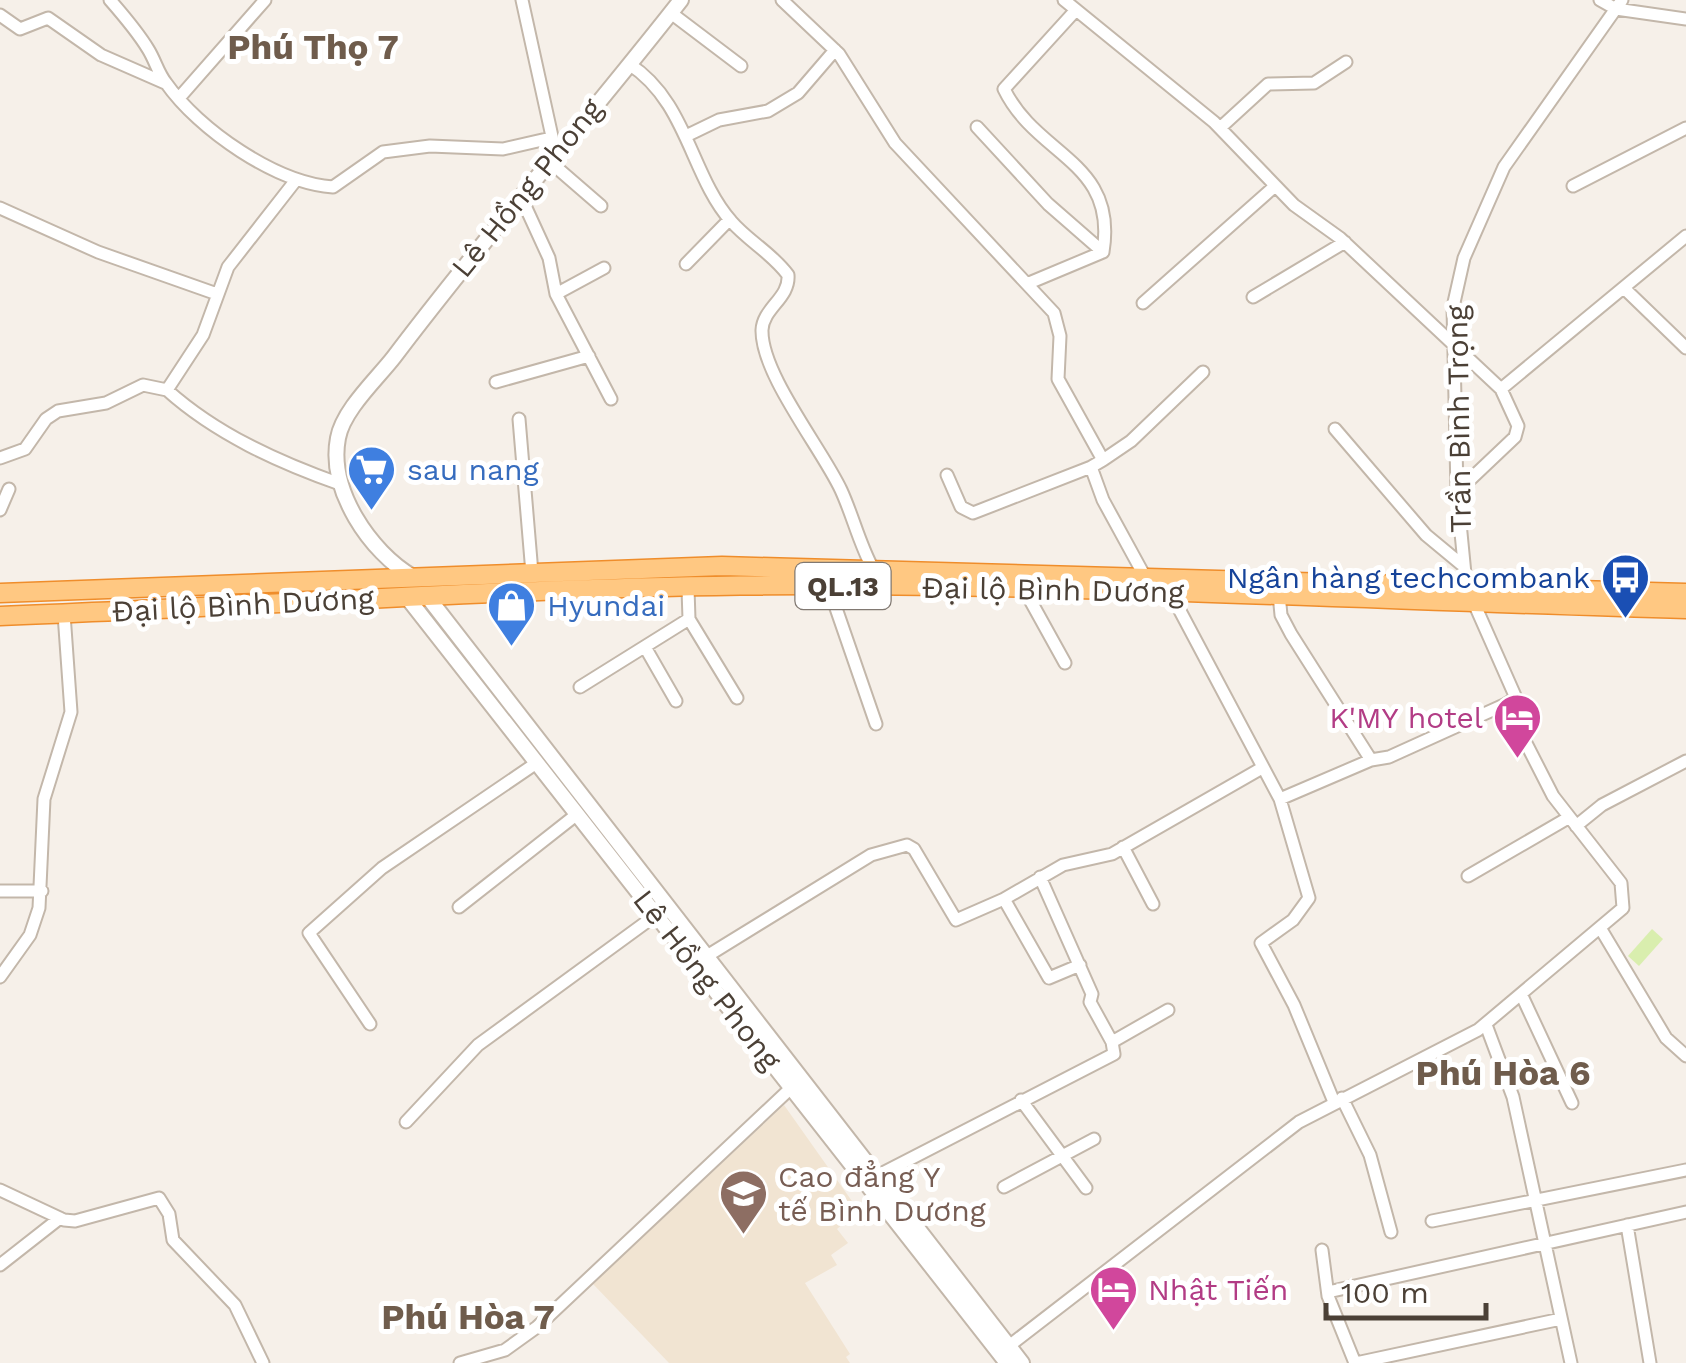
<svg xmlns="http://www.w3.org/2000/svg" width="1686" height="1363" font-family="'Work Sans',sans-serif">
<style>
.education{fill:#f1e4d2}
.green{fill:#d9eeae}
.lines{fill:none;stroke-linecap:round;stroke-linejoin:round}
.minor-casing{stroke:#c3b7aa;stroke-width:15}
.tertiary-casing{stroke:#c3b7aa;stroke-width:18}
.trunk-casing{stroke:#ef8d2b;stroke-width:21}
.minor{stroke:#fff;stroke-width:11}
.tertiary{stroke:#fff;stroke-width:14}
.trunk{stroke:#ffc882;stroke-width:18}
.labels{text-anchor:middle;stroke-width:10;stroke-linejoin:round;paint-order:stroke}
.shield{fill:#fff;stroke:#817972;stroke-width:2.5}
.shield-label{font-size:28px;font-weight:bold;fill:#4b4036}
.street-label{font-size:30px;fill:#4b4036;stroke:#fff}
.shop-label{font-size:30px;fill:#366cbe;stroke:#fff;text-anchor:start}
.transit-label{font-size:30px;fill:#164399;stroke:#fff;text-anchor:end}
.hotel-label{font-size:30px;fill:#b23c85;stroke:#fff;text-anchor:end}
.education-label{font-size:30px;fill:#785e54;stroke:#fff;text-anchor:start}
.quarter-label{font-size:35px;font-weight:bold;fill:#6f5c4c;stroke:#fff}
</style>
<rect width="100%" height="100%" fill="#f6f0e9"/>
<path class="education" d="M784,1105L854,1204L848,1209L852,1216L837,1229L848,1243L831,1255L837,1265L805,1283L850,1354L846,1357L850,1363H669L593,1284Z"/>
<path class="green" d="M1652,929L1663,939L1639,966L1628,956Z"/>
<g class="lines">
<defs>
<path id="minor" d="M110,0C124,16 137,31 148,49C155,60 158,73 166,83C199,130 276,183 333,187L383,152L430,146L503,149L551,138
M522,0L553,141
M782,0L839,54L895,143L1054,313L1060,336L1058,379L1103,460L1091,467L1103,500L1144,575
M1064,0L1214,122L1294,205L1340,238L1501,389L1686,236
M1600,0L1616,9L1686,19
M1075,11L1004,89C1037,157 1118,161 1103,252
M671,13L741,66
M0,15L20,29L48,18L101,55L165,83
M629,64C687,101 691,176 731,221C748,241 772,253 788,275C790,298 763,308 762,330C761,374 822,449 841,490C853,516 859,543 873,569
M179,98L265,0
M977,127L1048,204L1103,252L1029,283
M1220,128L1268,84L1314,83L1346,62
M688,135L719,120L768,111L798,93L835,50
M549,161L601,206
M296,180L228,267L203,335L167,390C216,434 278,462 340,484
M1573,186L1686,128
M521,197L549,258L556,294L611,399
M0,208L98,252L217,294
M686,264L729,220
M1626,290L1686,348
M556,294L604,268
M1253,297L1345,242
M1143,303L1275,186
M496,382L589,356
M519,419L532,573
M1335,429L1426,535L1461,564
M0,458L25,449L46,419L58,411L106,403L143,385L167,390
M1103,460L1131,441L1203,372
M947,475L961,507L973,513L1091,467
M1457,492L1515,437L1518,426L1501,389
M0,510L9,489
M1466,584L1457,492L1453,307L1464,258L1504,167L1622,0
M828,585L876,724
M1024,589L1065,663
M1170,592L1280,799L1309,898L1293,920L1261,943L1294,1005L1334,1102
M1279,594L1281,615L1291,634L1371,760L1280,799
M689,619L737,698
M645,647L676,701
M580,687L689,619L688,589
M1371,760L1389,757L1506,704
M1576,826L1602,805L1686,761
M1123,847L1153,904
M1468,876L1568,818
M1040,877L1092,994L1090,1002L1112,1042L1168,1010
M0,891H42
M1004,899L1063,865L1112,854L1262,768
M459,907L576,815
M1602,931L1666,1038L1686,1056
M707,956L871,855L907,845L914,849L956,920L1004,899L1049,978L1080,965
M0,977L30,935L39,908L44,799L71,712L64,614
M1522,996L1572,1103
M370,1024L309,933L382,868L535,764
M1486,1025L1513,1097L1571,1363
M1342,1098L1370,1155L1391,1232
M1021,1100L1086,1188
M406,1122L478,1045L656,915
M877,1176L1114,1054L1112,1042
M1004,1187L1094,1139
M0,1190L64,1220L75,1221L159,1198L169,1214L173,1240L235,1305L263,1363
M1432,1221L1686,1170
M1627,1225L1650,1363
M1322,1250L1328,1296L1355,1363
M0,1265L60,1218
M1328,1292L1686,1212
M1009,1346L1299,1122L1478,1030L1623,908L1621,883L1553,796L1506,704L1516,698L1474,603
M460,1363L505,1350L537,1327L792,1087
M1356,1363L1561,1319"/>
<path id="tertiary" d="M413,577C370,552 328,490 338,438C343,410 377,379 394,357C486,235 587,120 681,0
M406,596L1007,1363
M427,596L1022,1363"/>
<path id="trunk" d="M0,593L722,566L1686,593
M0,616C277,606 553,584 830,585C1116,586 1401,601 1686,609"/>
</defs>
<use href="#minor" class="minor-casing"/>
<use href="#tertiary" class="tertiary-casing"/>
<use href="#trunk" class="trunk-casing"/>
<use href="#minor" class="minor"/>
<use href="#tertiary" class="tertiary"/>
<use href="#trunk" class="trunk"/>
</g>
<defs>
<symbol id="supermarket-pin" viewBox="-11 -11 22 30"><path d="M0 17L-7.5 6A9.5 9.5 0 1 1 7.5 6Z" fill="#3f7fe0" stroke="#fff"/><path d="M-6-5.5h2.5l.6 2H6L4.5 2H-2.5L-4.4-4H-6ZM-1.5 3.2a1.3 1.3 0 1 0 .1 0ZM3 3.2a1.3 1.3 0 1 0 .1 0Z" fill="#fff"/></symbol>
<symbol id="bus-pin" viewBox="-11 -11 22 30"><path d="M0 17L-7.5 6A9.5 9.5 0 1 1 7.5 6Z" fill="#1a4fb4" stroke="#fff"/><path d="M-5-6H5V4H4V6H2V4H-2V6H-4V4H-5ZM-3.5-4V0h7V-4ZM-3.5 1.2v1.5H-2V1.2ZM2 1.2v1.5H3.5V1.2Z" fill="#fff"/></symbol>
<symbol id="shop-pin" viewBox="-11 -11 22 30"><path d="M0 17L-7.5 6A9.5 9.5 0 1 1 7.5 6Z" fill="#3f7fe0" stroke="#fff"/><path d="M-5-2.5h2.3a2.7 3.5 0 0 1 5.4 0H5L5.5 6h-11ZM-1.5-2.5h3a1.5 2.3 0 0 0-3 0Z" fill="#fff"/></symbol>
<symbol id="hotel-pin" viewBox="-11 -11 22 30"><path d="M0 17L-7.5 6A9.5 9.5 0 1 1 7.5 6Z" fill="#d1479c" stroke="#fff"/><path d="M-6-4.5h1.5V1H6V5H4.5V3h-9V5H-6ZM-4 0a1.8 1.8 0 1 1 3.6 0ZM.5 0V-2.5h3Q6-2.5 6 0Z" fill="#fff"/></symbol>
<symbol id="university-pin" viewBox="-11 -11 22 30"><path d="M0 17L-7.5 6A9.5 9.5 0 1 1 7.5 6Z" fill="#8d6e63" stroke="#fff"/><path d="M0-5L7-2L0 1L-7-2ZM-4 1L0 2.5L4 1V4Q0 6-4 4Z" fill="#fff"/></symbol>
</defs>
<g fill-rule="evenodd">
<use href="#supermarket-pin" x="344" y="442" width="55" height="75"/>
<use href="#bus-pin" x="1598" y="550" width="55" height="75"/>
<use href="#shop-pin" x="484" y="578" width="55" height="75"/>
<use href="#hotel-pin" x="1490" y="690" width="55" height="75"/>
<use href="#university-pin" x="716" y="1166" width="55" height="75"/>
<use href="#hotel-pin" x="1086" y="1262" width="55" height="75"/>
</g>
<g class="labels">
<rect class="shield" x="795.5" y="563" width="95" height="46" rx="8"/>
<g class="shield-label">
<text x="843" y="596">QL.13</text>
</g>
<g class="street-label">
<text transform="translate(527 188) rotate(-51)" y="10">Lê Hồng Phong</text>
<text transform="translate(1459 419) rotate(-91)" y="10">Trần Bình Trọng</text>
<text transform="translate(1053 590) rotate(1)" y="10">Đại lộ Bình Dương</text>
<text transform="translate(243 605) rotate(-3)" y="10">Đại lộ Bình Dương</text>
<text transform="translate(707 980) rotate(52)" y="10">Lê Hồng Phong</text>
</g>
<g class="shop-label">
<text x="407" y="480">sau nang</text>
<text x="547" y="616">Hyundai</text>
</g>
<g class="transit-label">
<text x="1590" y="588">Ngân hàng techcombank</text>
</g>
<g class="hotel-label">
<text x="1483" y="728">K'MY hotel</text>
<text x="1148" y="1300" text-anchor="start">Nhật Tiến</text>
</g>
<g class="education-label">
<text x="778" y="1187">Cao đẳng Y<tspan x="778" dy="34">tế Bình Dương</tspan></text>
</g>
<g class="quarter-label">
<text x="313" y="59">Phú Thọ 7</text>
<text x="1503" y="1085">Phú Hòa 6</text>
<text x="468" y="1329">Phú Hòa 7</text>
</g>
</g>
<path d="M1326 1303v15h160v-15" fill="none" stroke="#4b4036" stroke-width="5"/>
<text x="1341" y="1303" font-size="30" fill="#4b4036" stroke="#ffffff" stroke-width="8" paint-order="stroke">100 m</text>
</svg>
